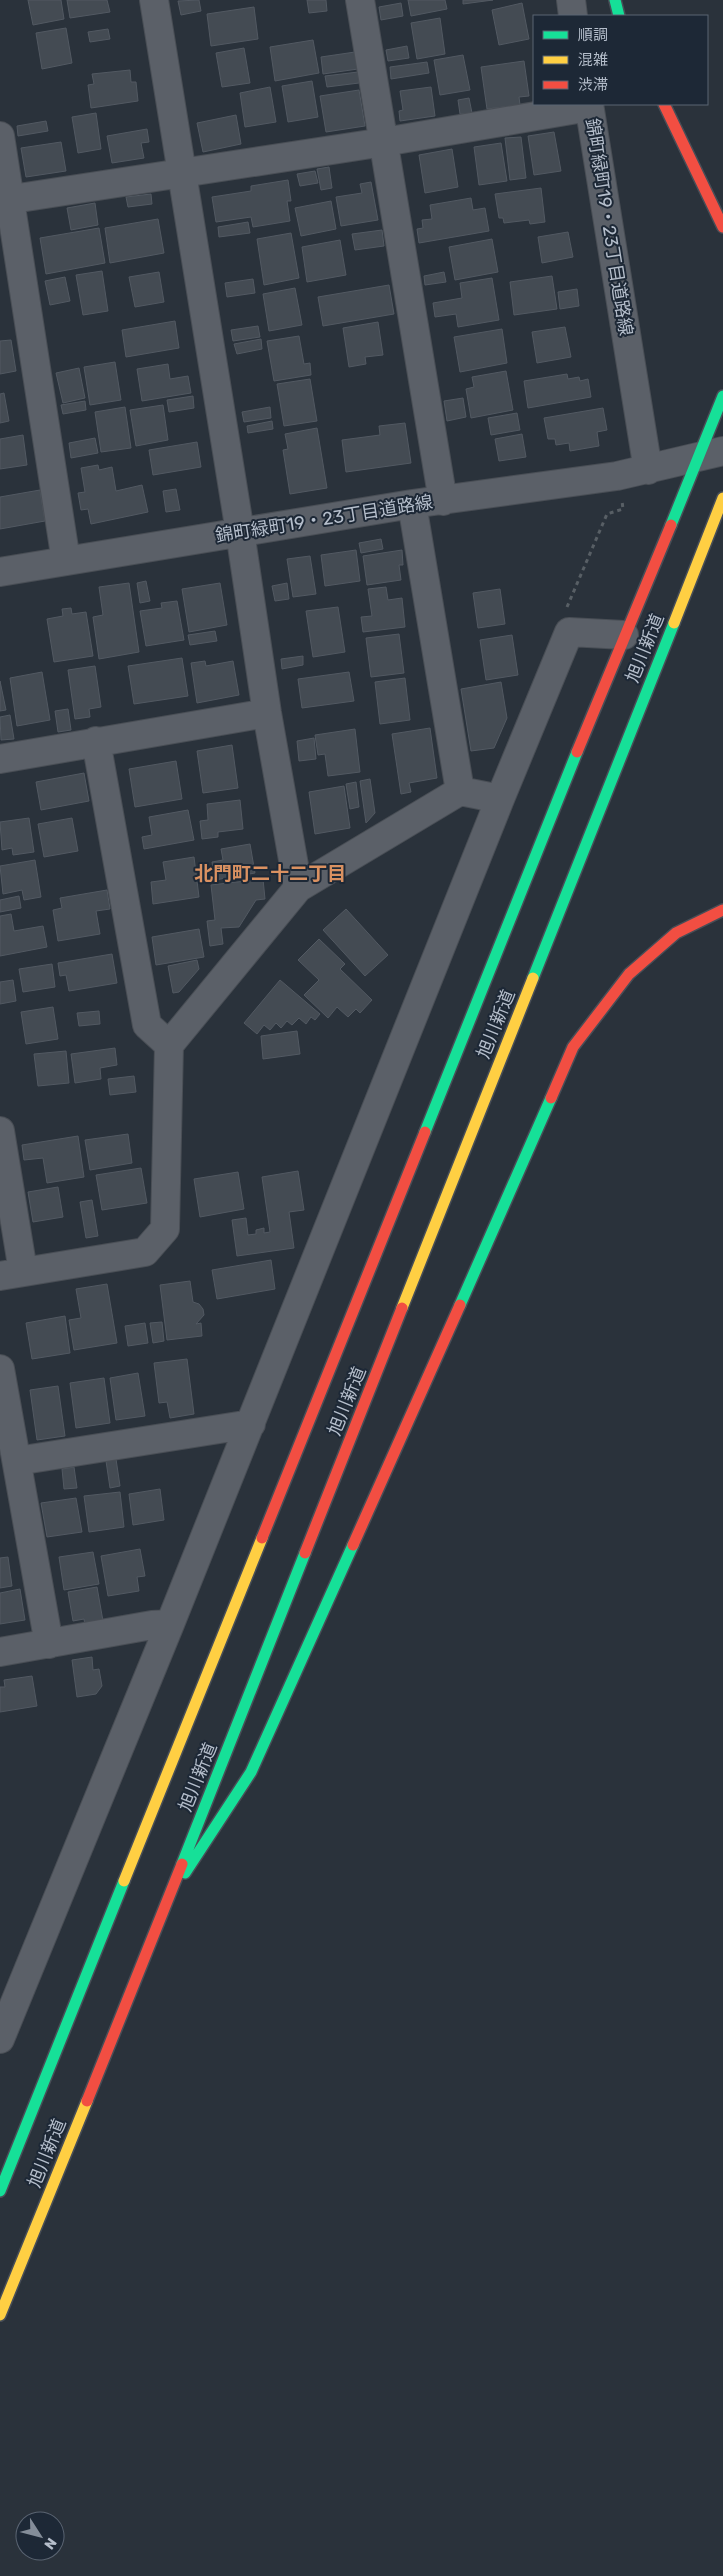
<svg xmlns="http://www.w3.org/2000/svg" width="723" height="2576" font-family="Rubik,'Noto Sans JP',sans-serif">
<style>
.building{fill:#444b53;stroke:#525962}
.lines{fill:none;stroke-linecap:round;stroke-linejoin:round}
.street-casing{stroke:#494e55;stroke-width:30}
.fast-casing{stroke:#484e57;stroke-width:14}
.slow-casing{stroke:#484e57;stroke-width:14}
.jam-casing{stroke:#484e57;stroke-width:14}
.path{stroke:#585f65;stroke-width:3;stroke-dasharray:4 4;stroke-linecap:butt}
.street{stroke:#5b6068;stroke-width:28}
.fast{stroke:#16e098;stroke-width:11}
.slow{stroke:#ffcf43;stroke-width:11}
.jam{stroke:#f24e42;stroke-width:11}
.labels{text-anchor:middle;stroke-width:4;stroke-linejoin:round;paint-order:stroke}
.street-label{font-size:18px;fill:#b5becb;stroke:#1d2836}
.neighbourhood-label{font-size:19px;font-weight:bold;fill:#da9161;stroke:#1d2836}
</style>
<rect width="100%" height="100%" fill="#2a323b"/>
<path class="building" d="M28,0H61L64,19L33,25Z
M67,0H107L110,12L70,18Z
M199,0L201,11L181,15L178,1Z
M307,0H326L327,11L309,13Z
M408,0H445L447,9L411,16Z
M463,0H493L463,4Z
M401,3L403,16L381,20L379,7Z
M522,3L529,39L499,45L492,10Z
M254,7L258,39L211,46L207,14Z
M440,18L445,54L417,59L411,23Z
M66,28L72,63L42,69L36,33Z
M108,29L110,39L90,42L88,32Z
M313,40L319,73L275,81L270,47Z
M407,46L409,58L388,61L386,50Z
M244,48L250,83L222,87L216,53Z
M355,52L358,69L323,74L321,57Z
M463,55L470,90L440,95L434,60Z
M524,61L529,96L519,97L520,105L487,109L481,67Z
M427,62L429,73L391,79L390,67Z
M130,70L131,82H136L138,101L91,108L88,85L94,84L92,74Z
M358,72L359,83L327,87L325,76Z
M312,81L318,117L288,122L282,86Z
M270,87L276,122L245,127L240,93Z
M431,87L435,116L400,121L399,111L403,110L400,91Z
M359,90L365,126L326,132L320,96Z
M469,98L472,113L460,114L458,100Z
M96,113L101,149L78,153L72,117Z
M236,115L241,144L203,152L197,123Z
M46,121L48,131L18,136L17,126Z
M147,129L149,142L141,143L144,158L112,163L107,136Z
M554,132L561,171L534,175L528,136Z
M521,137L526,178L510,180L505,138Z
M61,142L66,171L26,177L21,148Z
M501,143L507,181L479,185L474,147Z
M452,149L458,187L425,193L419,155Z
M329,167L332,188L321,190L317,169Z
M315,171L318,183L300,186L297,174Z
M288,180L291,201H287L290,221L253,227L251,217L216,222L212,197L251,191V186Z
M371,182L378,220L341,226L336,197L362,193L360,184Z
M541,188L545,222L530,224L529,220L504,223L503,218H499L495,194Z
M151,194L152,204L128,207L126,197Z
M471,198L473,210L485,208L489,231L419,243L417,229L423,228L422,220L432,219L430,205Z
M331,201L336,229L301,236L295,208Z
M95,203L98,225L71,230L67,208Z
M158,219L164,253L110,263L105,228Z
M248,222L250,233L219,237L218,227Z
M99,228L105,263L46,274L40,238Z
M382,230L384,246L355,250L352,234Z
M568,232L573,257L542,263L538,237Z
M291,233L299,278L264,285L257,239Z
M492,239L498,272L455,280L449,247Z
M340,240L346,275L307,282L302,247Z
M102,271L108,311L83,315L76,275Z
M159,272L164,302L135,307L129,277Z
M444,272L446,282L425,285L424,276Z
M552,276L557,309L514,315L510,282Z
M65,277L70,301L50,305L45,281Z
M492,278L499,320L458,327L456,314L435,317L433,303L462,298L460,283Z
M253,279L255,293L227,297L225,283Z
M389,285L394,314L323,326L318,297Z
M295,288L302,325L269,331L263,294Z
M577,289L579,306L560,309L558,292Z
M175,321L179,348L126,357L122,330Z
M378,322L383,355L365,357L366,364L349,367L343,328Z
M258,326L260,337L233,341L231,330Z
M565,327L571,357L537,363L532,332Z
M502,329L507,363L460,372L454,337Z
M299,336L304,364L310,363L311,375L274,381L267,341Z
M261,339L262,349L237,354L234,344Z
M11,340L16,371L0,374V341Z
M115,362L121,400L90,405L84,367Z
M168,364L170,379L188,376L191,393L142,401L137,369Z
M79,368L85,398L63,403L56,373Z
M506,371L513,410L471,418L466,389L474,387L472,377Z
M567,374L568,379L579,377L580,381L588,379L591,397L528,408L524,381Z
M310,379L317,421L284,426L277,384Z
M4,393L9,421L0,423V394Z
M193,396L194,408L169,412L167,400Z
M463,398L466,417L447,421L444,401Z
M85,401L86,410L63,414L61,405Z
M163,405L168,440L136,446L130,410Z
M125,407L131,448L101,452L95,412Z
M270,407L271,418L244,422L242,412Z
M603,408L607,430L597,432L599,446L570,451L569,443L556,445L555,439H548L544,418Z
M517,413L520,430L491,435L488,418Z
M272,421L273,429L248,433L247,426Z
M405,423L411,463L346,472L342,440L380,435L379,426Z
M317,428L327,488L290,494L283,450L288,449L285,434Z
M522,434L526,457L499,461L495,439Z
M23,435L27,465L0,469V439Z
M95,438L98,453L71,458L69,443Z
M197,442L201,467L153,475L149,450Z
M98,465L99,470L112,467L116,491L142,485L148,512L91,524L88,509L81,510L78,493L85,492L81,468Z
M176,489L180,510L166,512L163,491Z
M40,490L45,521L0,529V497Z
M381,539L383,549L361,553L359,543Z
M356,550L360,581L325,586L321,555Z
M402,550L403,565H399L401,580L367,585L363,556Z
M310,556L316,594L293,597L287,559Z
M146,581L150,601L140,603L137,583Z
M129,583L139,652L99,659L93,617L103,615L99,587Z
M220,583L227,625L189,632L182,589Z
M287,583L289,599L275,601L272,586Z
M386,587L388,600L402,598L405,627L363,632L361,617L372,616L368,589Z
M500,589L505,624L478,628L473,593Z
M177,601L184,640L146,646L140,611L162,608L161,603Z
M338,607L345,652L313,657L306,611Z
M71,608L72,614L86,612L93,656L54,662L47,619L63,616L62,609Z
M215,631L217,641L190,645L188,635Z
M399,634L404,673L371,677L366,638Z
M512,635L518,675L486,680L480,640Z
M303,656V665L282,669L281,659Z
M182,658L188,696L134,704L128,666Z
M205,661L206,666L233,661L239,695L197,703L191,663Z
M95,666L101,707L89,709L90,717L75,719L68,670Z
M42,672L50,720L17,726L10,678Z
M349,672L354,701L302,708L298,679Z
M405,678L410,720L380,724L375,682Z
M0,681L6,710L0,711Z
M501,682L507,718L494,748L471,751L461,689Z
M68,709L71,730L58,732L55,711Z
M10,715L14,739L1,740L0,717Z
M430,728L437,778L409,783L411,792L401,794L392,734Z
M355,729L360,772L328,776L325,754L318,755L315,735Z
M314,738L316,759L299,761L297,741Z
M232,745L238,788L203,793L197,751Z
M176,761L182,799L135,807L129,769Z
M84,773L89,801L41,810L36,782Z
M370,779L375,813L366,823L360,781Z
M356,782L359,807L350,809L346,784Z
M344,786L350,828L315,834L309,792Z
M240,800L243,829L218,832V837L202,839L200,821L208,820L207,804Z
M188,810L194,840L144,849L142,837L152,835L149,817Z
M29,818L34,852L13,855L12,848L2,850L0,822Z
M72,818L78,851L44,857L38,824Z
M250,844L255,873L215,880L212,862L223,860L221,849Z
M194,857L199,897L153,904L151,882L166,880L163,862Z
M35,860L41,897L24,900L22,890L3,894L0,866Z
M263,879L265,899L256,900L239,927L221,928L223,944L210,946L207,921L215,920L211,885Z
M107,890L110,909L96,911L100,934L58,941L53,910L62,908L60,898Z
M19,896L21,908L0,912V900Z
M346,909L388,955L365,976L323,930Z
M11,914L14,931L43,926L47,947L0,956V916Z
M199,929L204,957L156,965L152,937Z
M319,939L345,964L340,969L372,1000L360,1013L356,1009L348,1017L337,1007L328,1018L304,995L319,980L298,960Z
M112,954L117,983L69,991L66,975L60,976L58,963Z
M197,960L199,969L179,992L173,993L168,966Z
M52,964L55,987L23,992L19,969Z
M13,980L16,1001L0,1004V982Z
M280,980L320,1014L315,1020L311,1017L306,1024L299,1018L292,1025L287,1021L281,1028L276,1023L270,1030L264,1025L257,1034L244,1023Z
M53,1007L58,1039L26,1044L21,1012Z
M99,1011L100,1024L79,1026L77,1013Z
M297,1031L300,1054L263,1059L261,1036Z
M115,1048L117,1065L100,1068L101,1079L75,1083L71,1054Z
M66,1051L69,1083L38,1086L34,1054Z
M134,1076L136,1092L110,1095L108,1079Z
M128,1134L132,1163L90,1170L85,1140Z
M78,1136L84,1177L47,1183L43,1158L24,1160L22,1145Z
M141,1168L147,1203L102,1210L96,1175Z
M298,1171L304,1210L289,1212L294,1248L237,1256L232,1220L246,1218L248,1235L256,1234V1230L264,1228V1233L270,1232L262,1177Z
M238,1172L244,1209L200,1217L194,1179Z
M58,1187L63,1217L33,1222L28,1192Z
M92,1200L98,1236L86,1238L80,1202Z
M271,1260L275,1289L217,1299L212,1270Z
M190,1281L193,1302L199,1304L203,1309L204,1315L196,1324L201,1323L202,1336L167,1340L160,1285Z
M107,1284L117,1343L74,1350L69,1320L81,1318L76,1289Z
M65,1316L70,1353L32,1359L26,1323Z
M162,1322L164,1341L153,1343L150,1323Z
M145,1323L148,1343L128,1346L125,1326Z
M187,1359L194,1414L170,1418L167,1402L159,1403L154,1363Z
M138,1373L145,1416L116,1420L110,1378Z
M104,1378L110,1423L76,1428L70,1383Z
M58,1386L65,1436L37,1440L30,1390Z
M116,1459L120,1486L110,1488L106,1461Z
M74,1467L77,1488L64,1489L62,1469Z
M160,1489L164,1520L133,1525L129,1494Z
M120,1492L124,1527L89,1532L84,1496Z
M76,1498L82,1532L47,1537L41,1503Z
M140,1549L145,1576L137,1577L139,1591L108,1596L101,1556Z
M93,1552L99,1584L64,1590L59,1557Z
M8,1557L12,1586L0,1588V1558Z
M97,1587L103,1621L85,1625L84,1619L73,1621L68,1592Z
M20,1589L25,1620L0,1624V1593Z
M92,1657L93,1670L99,1669L102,1686L96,1694L77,1697L72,1660Z
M32,1676L37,1706L0,1712V1687H5L4,1680Z"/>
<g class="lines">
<defs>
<path id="street" d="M154,0L240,532L267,713L298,888
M360,0L443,501
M571,0L573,16
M589,104L648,470
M0,136L66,561
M0,201L384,142L589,107
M412,504L460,791
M0,572L412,504L617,476L723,451
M96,741L147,1025L169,1045
M0,759L267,713
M0,1131L23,1271
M0,1276L145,1252L165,1229L169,1045L298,888L460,791L500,799
M0,1369L49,1644
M17,1461L251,1424
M0,1652L152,1625L170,1624
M0,2039L170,1624L500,799L569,632L624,635"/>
<path id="fast" d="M615,0L619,16
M671,525L723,396
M533,978L674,623
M425,1132L577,752
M460,1305L551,1098
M182,1864L305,1553
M185,1873L251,1772L353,1545
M0,2191L124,1881"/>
<path id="slow" d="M674,623L723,498
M402,1308L533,978
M124,1881L262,1538
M0,2315L87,2101"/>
<path id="jam" d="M664,104L723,227
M577,752L671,525
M551,1098L573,1047L629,974L676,933L723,910
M262,1538L425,1132
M353,1545L460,1305
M305,1553L402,1308
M87,2101L182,1864"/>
</defs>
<use href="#street" class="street-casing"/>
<use href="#fast" class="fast-casing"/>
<use href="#slow" class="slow-casing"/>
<use href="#jam" class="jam-casing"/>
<path class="path" d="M567,607L607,514L623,509L622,501"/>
<use href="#street" class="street"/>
<use href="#fast" class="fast"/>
<use href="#slow" class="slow"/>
<use href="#jam" class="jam"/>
</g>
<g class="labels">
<g class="street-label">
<text transform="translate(609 227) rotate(81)" y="6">錦町緑町19・23丁目道路線</text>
<text transform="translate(324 519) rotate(-9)" y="6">錦町緑町19・23丁目道路線</text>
<text transform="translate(645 648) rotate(-68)" y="6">旭川新道</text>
<text transform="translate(496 1024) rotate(-68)" y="6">旭川新道</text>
<text transform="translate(347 1401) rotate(-68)" y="6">旭川新道</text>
<text transform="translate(198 1777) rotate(-68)" y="6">旭川新道</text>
<text transform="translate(47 2153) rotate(-68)" y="6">旭川新道</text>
</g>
<g class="neighbourhood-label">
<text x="270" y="880">北門町二十二丁目</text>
</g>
</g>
<rect x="533" y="15" width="175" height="90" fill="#1d2836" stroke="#5a6472"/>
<rect x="543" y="31" width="25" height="8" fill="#16e098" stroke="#5a6472"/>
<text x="578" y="40" font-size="15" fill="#b5becb">順調</text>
<rect x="543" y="56" width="25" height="8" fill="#ffcf43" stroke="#5a6472"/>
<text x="578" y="65" font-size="15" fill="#b5becb">混雑</text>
<rect x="543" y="81" width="25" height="8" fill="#f24e42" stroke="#5a6472"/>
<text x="578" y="90" font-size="15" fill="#b5becb">渋滞</text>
<g transform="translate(40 2536) rotate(126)"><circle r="24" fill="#1d2836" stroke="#5a6472"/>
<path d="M0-4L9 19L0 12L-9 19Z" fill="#848d99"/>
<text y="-8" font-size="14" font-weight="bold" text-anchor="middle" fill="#b5becb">N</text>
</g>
</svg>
